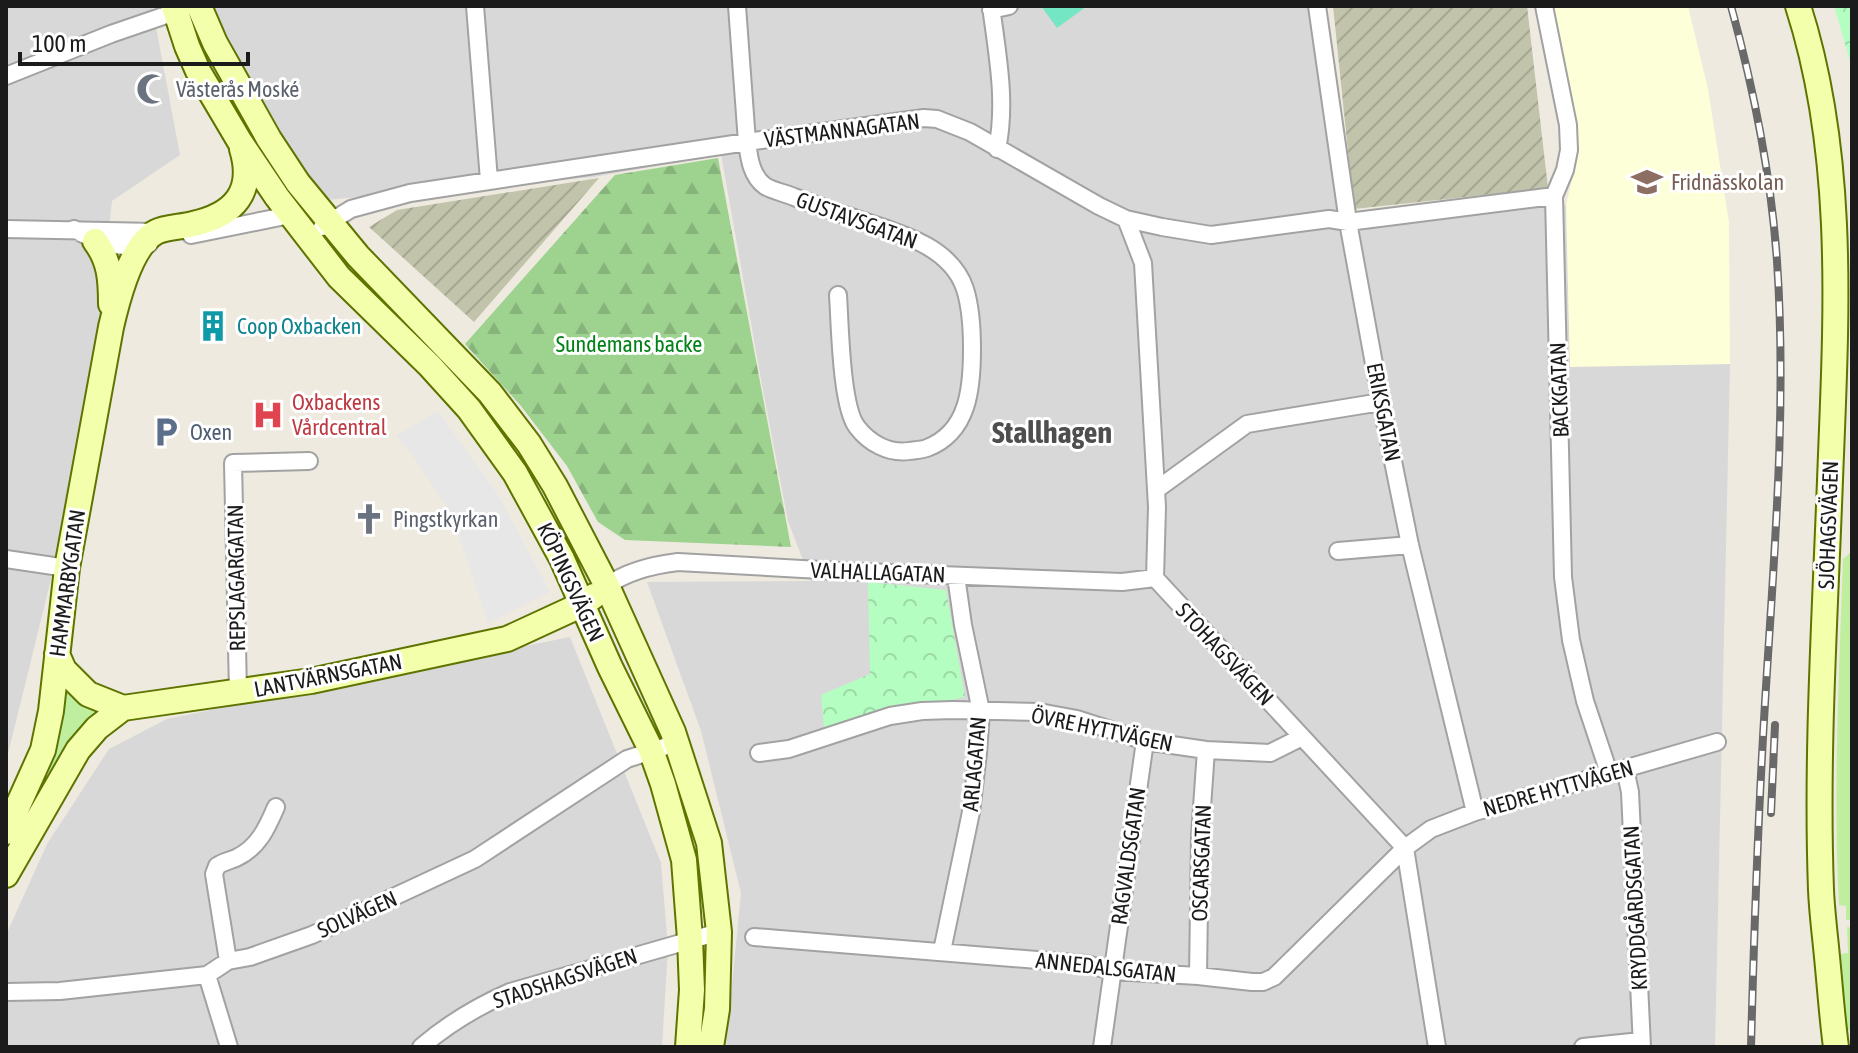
<svg xmlns="http://www.w3.org/2000/svg" width="1858" height="1053" font-family="'Asap Condensed',sans-serif">
<style>
.residential{fill:#d9d8d8}
.education{fill:#fcffd7}
.construction{fill:url(#construction-furrows)}
.grass{fill:#bfee9f}
.forest{fill:url(#forest-firs)}
.park{fill:url(#park-crowns)}
.pitch{fill:#74e6c3}
.parking{fill:#e7e7e7}
.lines{fill:none;stroke-linecap:round;stroke-linejoin:round}
.minor-casing{stroke:#a2a2a2;stroke-width:20}
.secondary-casing{stroke:#5e7400;stroke-width:28}
.minor{stroke:#fff;stroke-width:16}
.secondary{stroke:#f4ffac;stroke-width:24}
.rail-casing{stroke:#696969;stroke-width:8}
.rail{stroke:#fff;stroke-width:5;stroke-dasharray:15;stroke-linecap:butt}
.labels{text-anchor:middle;stroke-width:6;stroke-linejoin:round;paint-order:stroke}
.worship-label{font-size:22px;fill:#5b616d;stroke:#fff;text-anchor:start}
.street-label{font-size:22px;fill:#1b1b1b;stroke:#fff}
.education-label{font-size:22px;fill:#785e54;stroke:#fff;text-anchor:start}
.culture-label{font-size:22px;fill:#0d838f;stroke:#fff;text-anchor:start}
.park-label{font-size:22px;fill:#018116;stroke:#fff}
.health-label{font-size:22px;fill:#be3a42;stroke:#fff;text-anchor:start}
.service-label{font-size:22px;fill:#4e5e75;stroke:#fff;text-anchor:start}
.district-label{font-size:30px;font-weight:bold;fill:#4e4e4e;stroke:#fff}
</style>
<defs>
<pattern id="construction-furrows" width="10" height="10" patternUnits="userSpaceOnUse" patternTransform="scale(2)"><rect width="10" height="10" fill="#c1c3aa"/><path d="M-1 1l2-2M0 10L10 0M9 11l2-2" fill="none" stroke="#a5a792"/></pattern>
<pattern id="forest-firs" width="22" height="20" patternUnits="userSpaceOnUse" patternTransform="scale(2)"><rect width="22" height="20" fill="#9dd28f"/><path d="M5 1l3.5 6h-7zM16 11l3.5 6h-7z" fill="#87b47b"/></pattern>
<pattern id="park-crowns" width="20" height="18" patternUnits="userSpaceOnUse" patternTransform="scale(2)"><rect width="20" height="18" fill="#b5fec1"/><path d="M2 6a3 3 0 1 1 6 0M12 15a3 3 0 1 1 6 0" fill="none" stroke="#9bd9a5"/></pattern>
</defs>
<rect width="100%" height="100%" fill="#eeeadf"/>
<path class="residential" d="M6,6H152L180,155L112,201L95,370L54,567L6,762Z
M208,6H1325L1350,232L1526,208L1566,205L1570,366L1730,364L1715,1047H726L741,893L701,731L647,582L811,581L788,521L762,385L721,154L594,177L325,200L225,48Z
M570,637L661,863L668,948L662,1047H6V935L47,844L109,749L167,719Z"/>
<path class="education" d="M1554,6H1688L1708,89L1729,222L1730,364L1570,367L1566,205L1577,159L1566,75Z"/>
<path class="construction" d="M1333,6H1527L1548,188L1354,209Z
M599,178L474,322L369,227L397,210Z"/>
<path class="grass" d="M1852,551V920H1846V906L1839,905C1833,790 1839,675 1843,559Z
M64,682L111,713L22,822L35,798L47,767Z
M1847,927L1852,928V1029L1846,1031L1841,954L1848,953Z"/>
<path class="forest" d="M718,158L791,547L625,540L598,522L567,466L521,406L465,344L615,175Z"/>
<path class="park" d="M1834,6H1852V68Z
M868,582L946,590L965,697L824,728L821,695L870,674Z"/>
<path class="pitch" d="M1041,6H1087L1057,28Z"/>
<path class="parking" d="M438,411L498,495L550,592L488,623L451,513L408,449L396,436Z"/>
<g class="lines">
<defs>
<path id="minor" d="M475,6L489,180
M737,6L747,142C749,157 751,176 765,186C773,191 785,193 794,197C813,204 832,211 851,217C891,231 950,243 965,289C971,308 972,330 972,349C972,387 969,432 927,448C922,450 915,450 909,451C889,454 869,443 857,427C841,407 840,324 838,295
M991,6C997,53 1007,102 997,149
M1317,6L1348,222L1381,402L1410,545L1475,812
M1544,6L1568,125L1569,150L1565,170L1554,196L1563,577L1571,640L1585,701L1609,773
M991,10L1009,6
M6,76L111,34L175,12
M1126,219L1143,263L1157,507L1155,578L1405,848L1437,1047
M322,227L351,209L410,193L747,142L924,118L937,119L970,132L1099,206L1126,219L1162,227L1211,235L1329,219L1348,222L1554,196
M6,229L156,232
M74,229C98,243 120,250 149,244
M191,235L290,215
M1156,490L1247,424L1381,402
M1338,551L1410,545
M6,559L67,568
M607,586C627,571 653,565 678,562L838,571L1122,582L1155,578
M238,692L233,463L309,461
M759,753L789,749L890,716L922,711L953,710L1039,712L1077,719L1145,741L1206,750L1270,753L1302,737
M1625,769L1630,792L1642,1047
M754,937L1086,964L1112,971L1198,976L1252,982H1263L1274,977L1405,848L1431,829L1475,812L1717,742
M942,951L971,812L978,753L981,711L963,625L956,576
M228,961L214,874L217,866C223,862 229,861 236,858C258,848 267,828 276,807
M207,975L229,1047
M1198,976L1200,836L1206,750
M6,992L60,991L207,975L228,961L250,957L312,935L475,859L627,759L676,743
M421,1047C448,1024 478,1006 510,992L719,932
M1102,1047L1145,741
M1583,1047L1641,1041"/>
<path id="secondary" d="M174,6L187,46L198,71L240,142L277,197L339,277L430,366L469,409L515,473L562,559L610,667L651,750L663,784L684,860L690,939L692,990L688,1047
M199,6L215,43L269,139L298,183L358,256L490,393L529,444L555,486L607,586L673,732L709,843L719,932L717,1009L711,1047
M1798,6C1847,158 1836,322 1830,480C1825,616 1816,754 1821,890C1822,913 1825,935 1827,957C1830,987 1832,1017 1836,1047
M95,241C110,261 111,280 111,304
M57,654L64,670L88,694L123,708L311,681L507,639L583,604L594,596
M6,832L43,750L51,711L67,568L111,327C117,301 130,246 156,232C165,227 182,227 193,224C234,215 255,192 242,149
M6,875L78,750L97,728L123,708"/>
</defs>
<use href="#minor" class="minor-casing"/>
<use href="#secondary" class="secondary-casing"/>
<use href="#minor" class="minor"/>
<use href="#secondary" class="secondary"/>
<defs>
<path id="rail" d="M1731,6C1754,90 1771,175 1777,261C1787,408 1774,556 1765,703C1758,817 1754,932 1751,1047
M1771,813L1775,725"/>
</defs>
<use href="#rail" class="rail-casing"/>
<use href="#rail" class="rail"/>
</g>
<defs>
<symbol id="mosque-bare" viewBox="-9 -9 18 18"><path d="M3.5-4.9A6 6 0 1 0 3.5 4.9A5 5 0 1 1 3.5-4.9Z" fill="#6b7280" stroke="#fff" stroke-width="2.5" paint-order="stroke"/></symbol>
<symbol id="school-bare" viewBox="-9 -9 18 18"><path d="M0-5L7-2L0 1L-7-2ZM-4 1L0 2.5L4 1V4Q0 6-4 4Z" fill="#8d6e63" stroke="#fff" stroke-width="2.5" paint-order="stroke"/></symbol>
<symbol id="building-bare" viewBox="-9 -9 18 18"><path d="M-4-6H4V6H1V3H-1V6H-4ZM-2.5-4.3h1.7v1.8h-1.7ZM.8-4.3h1.7v1.8H.8ZM-2.5-1h1.7V.8h-1.7ZM.8-1h1.7V.8H.8Z" fill="#0f9aa8" stroke="#fff" stroke-width="2.5" paint-order="stroke"/></symbol>
<symbol id="hospital-bare" viewBox="-9 -9 18 18"><path d="M-5-5h3v3.5h4V-5h3V5h-3V1.5h-4V5h-3Z" fill="#e0444e" stroke="#fff" stroke-width="2.5" paint-order="stroke"/></symbol>
<symbol id="parking-bare" viewBox="-9 -9 18 18"><path d="M-3.5-5.5H1a3.5 3.5 0 0 1 0 7H-1V5.5H-3.5ZM-1-3.4V-.6H.8a1.4 1.4 0 0 0 0-2.8Z" fill="#5c6f8a" stroke="#fff" stroke-width="2.5" paint-order="stroke"/></symbol>
<symbol id="church-bare" viewBox="-9 -9 18 18"><path d="M-1.2-6h2.4v3.5h3.3v2.4h-3.3V6h-2.4V-.1h-3.3v-2.4h3.3Z" fill="#6b7280" stroke="#fff" stroke-width="2.5" paint-order="stroke"/></symbol>
</defs>
<g fill-rule="evenodd">
<use href="#mosque-bare" x="130" y="67" width="44" height="44"/>
<use href="#school-bare" x="1625" y="160" width="44" height="44"/>
<use href="#building-bare" x="191" y="304" width="44" height="44"/>
<use href="#hospital-bare" x="246" y="393" width="44" height="44"/>
<use href="#parking-bare" x="144" y="410" width="44" height="44"/>
<use href="#church-bare" x="347" y="497" width="44" height="44"/>
</g>
<g class="labels">
<g class="worship-label">
<text x="176" y="97">Västerås Moské</text>
<text x="393" y="527">Pingstkyrkan</text>
</g>
<g class="street-label">
<text transform="translate(842 130) rotate(-7)" y="8">VÄSTMANNAGATAN</text>
<text transform="translate(857 220) rotate(20)" y="8">GUSTAVSGATAN</text>
<text transform="translate(1559 390) rotate(-92)" y="8">BACKGATAN</text>
<text transform="translate(1384 412) rotate(79)" y="8">ERIKSGATAN</text>
<text transform="translate(1828 525) rotate(-88)" y="8">SJÖHAGSVÄGEN</text>
<text transform="translate(878 572) rotate(2)" y="8">VALHALLAGATAN</text>
<text transform="translate(236 578) rotate(-91)" y="8">REPSLAGARGATAN</text>
<text transform="translate(571 582) rotate(65)" y="8">KÖPINGSVÄGEN</text>
<text transform="translate(67 583) rotate(-82)" y="8">HAMMARBYGATAN</text>
<text transform="translate(1225 654) rotate(47)" y="8">STOHAGSVÄGEN</text>
<text transform="translate(328 675) rotate(-11)" y="8">LANTVÄRNSGATAN</text>
<text transform="translate(1102 729) rotate(12)" y="8">ÖVRE HYTTVÄGEN</text>
<text transform="translate(974 764) rotate(-85)" y="8">ARLAGATAN</text>
<text transform="translate(1558 788) rotate(-16)" y="8">NEDRE HYTTVÄGEN</text>
<text transform="translate(1128 856) rotate(-82)" y="8">RAGVALDSGATAN</text>
<text transform="translate(1201 863) rotate(-88)" y="8">OSCARSGATAN</text>
<text transform="translate(1635 908) rotate(-93)" y="8">KRYDDGÅRDSGATAN</text>
<text transform="translate(357 914) rotate(-24)" y="8">SOLVÄGEN</text>
<text transform="translate(1106 967) rotate(6)" y="8">ANNEDALSGATAN</text>
<text transform="translate(565 978) rotate(-18)" y="8">STADSHAGSVÄGEN</text>
</g>
<g class="education-label">
<text x="1671" y="190">Fridnässkolan</text>
</g>
<g class="culture-label">
<text x="237" y="334">Coop Oxbacken</text>
</g>
<g class="park-label">
<text x="629" y="352">Sundemans backe</text>
</g>
<g class="health-label">
<text x="292" y="410">Oxbackens<tspan x="292" dy="25">Vårdcentral</tspan></text>
</g>
<g class="service-label">
<text x="190" y="440">Oxen</text>
</g>
<g class="district-label">
<text x="1052" y="443">Stallhagen</text>
</g>
</g>
<rect width="1858" height="1053" fill="none" stroke="#1b1b1b" stroke-width="16"/>
<path d="M20 52v12h228v-12" fill="none" stroke="#1b1b1b" stroke-width="4"/>
<text x="32" y="52" font-size="24" fill="#1b1b1b" stroke="#ffffff" stroke-width="6" paint-order="stroke">100 m</text>
</svg>
